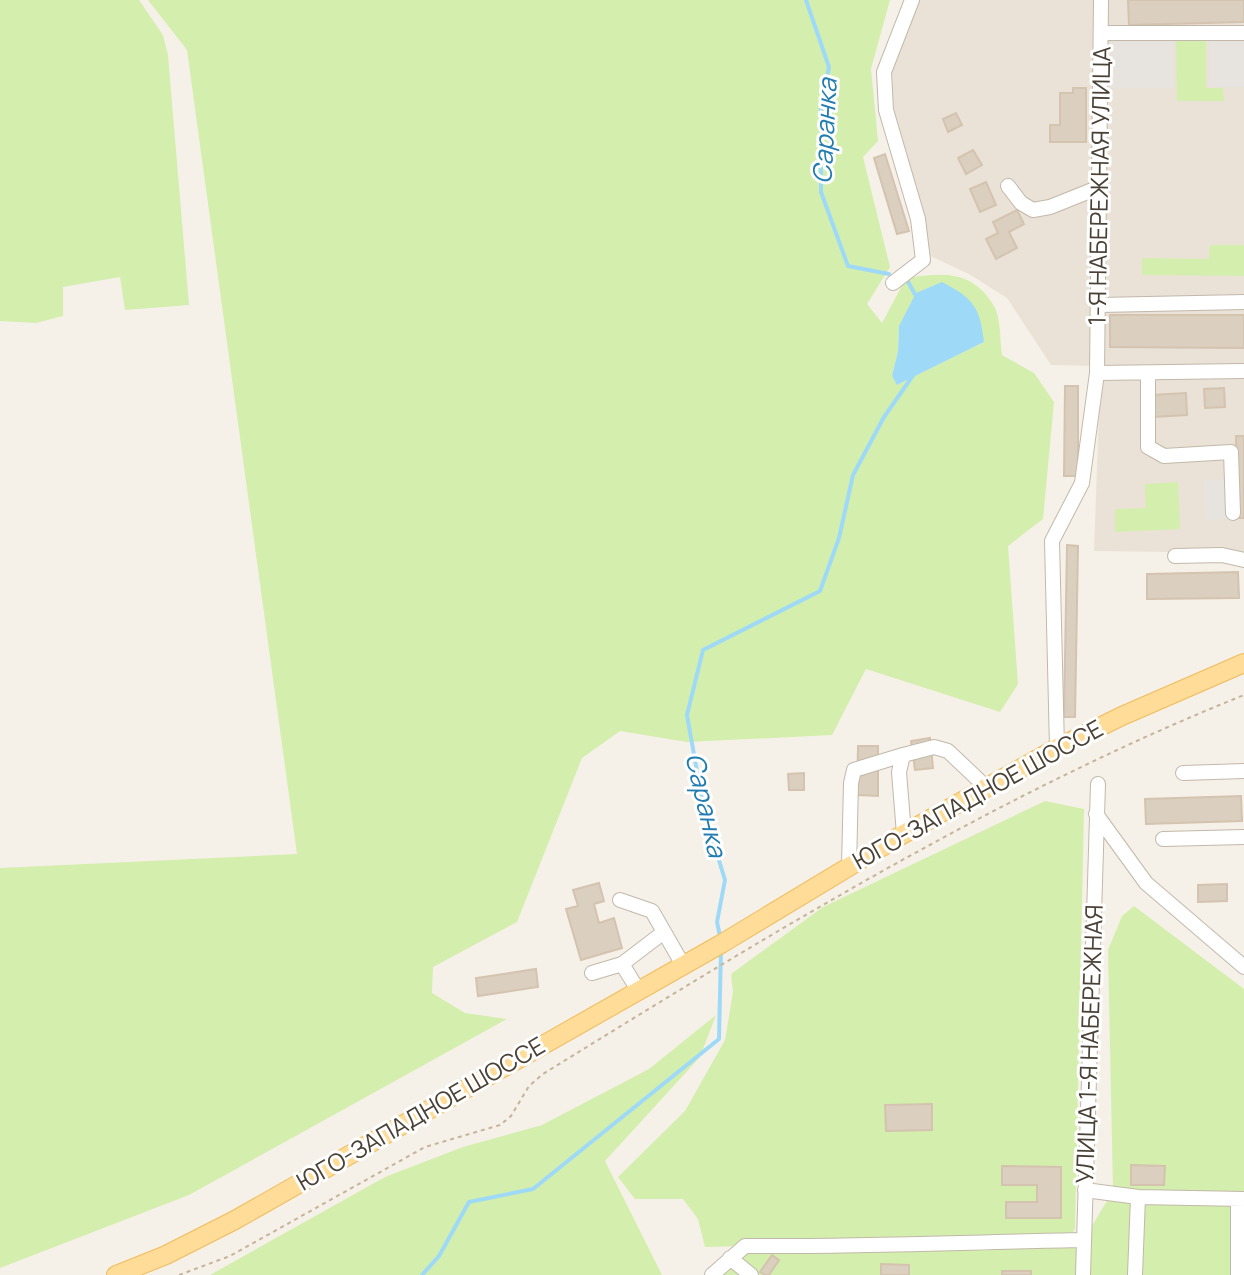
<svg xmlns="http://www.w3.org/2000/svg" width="1244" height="1275" font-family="Manrope,sans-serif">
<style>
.residential{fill:#eae2d6}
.green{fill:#d4eead;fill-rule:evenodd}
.parking{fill:#e7e4e0}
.water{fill:#9fd9f8}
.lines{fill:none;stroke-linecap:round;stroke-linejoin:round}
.stream{stroke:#9fd9f8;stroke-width:4}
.building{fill:#dbcfbf;stroke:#d4c3af;stroke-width:2}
.minor-casing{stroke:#c2b8aa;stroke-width:16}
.major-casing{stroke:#f0bb5c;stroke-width:20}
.path{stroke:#c5b399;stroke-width:2;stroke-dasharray:4 4;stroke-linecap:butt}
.minor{stroke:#fff;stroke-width:14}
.major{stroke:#ffdc98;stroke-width:18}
.labels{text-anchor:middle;stroke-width:6;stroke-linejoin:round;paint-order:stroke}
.street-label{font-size:24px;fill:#4a4136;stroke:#fff}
.water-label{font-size:26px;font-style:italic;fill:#217cb0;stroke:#fff}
</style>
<rect width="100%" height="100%" fill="#f6f1e8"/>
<path class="residential" d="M917,0H1094L1096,366L1051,365L1007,298L969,274L928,255L926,222L892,104V69Z
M1104,0H1244V553L1094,551L1101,357Z"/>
<path class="green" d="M0,0H139L163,35L168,55L189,305L125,310L120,277L63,287V316L36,323L0,321Z
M148,0H890L871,69L878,141L863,157L890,267L867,304L882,323L906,278C942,273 972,269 994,306C1001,318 1000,342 1002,355L1034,373L1054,402L1043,519L1008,546L1018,684L1000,712L866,669L832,735L687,742L620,731L582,758L517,922L433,967L432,993L465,1013L507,1019L189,1195L0,1268V868L297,854L187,50ZM899,326L984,342L897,385L892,376L898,351Z
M1206,39V88H1223L1224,101H1177L1176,40Z
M1210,245H1244V276L1142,275V258L1209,259Z
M1178,482L1180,529L1115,532V509L1146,508L1145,484Z
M1045,801L1084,809L1075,1229L1071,1235L1084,1239L1113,1191L1108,950L1122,916L1134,906L1244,989V1275H712L744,1246L705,1247L698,1219L683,1199H635L618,1177L685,1111L725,1040L733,992L731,974L823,907Z
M716,1015L700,1057L605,1161L662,1275H210L385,1177L463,1147L542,1125L649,1069Z"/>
<path class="parking" d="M1209,38H1244V87H1209Z
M1111,39H1173L1174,88L1111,89Z
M1228,479L1229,519L1206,520L1204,480Z"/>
<path class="water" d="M942,282C973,298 980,307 984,342L897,385L892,376L898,351L899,326L916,293Z"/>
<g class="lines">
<path class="stream" d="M806,0L829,67L821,106V192L848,266L889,274
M906,278L917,298
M720,936L717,922L725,880L704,811L687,715L703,650L820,591L839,538L853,475L884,417L914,374
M422,1275L439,1256L469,1202L533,1189L719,1039L721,949"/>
</g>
<path class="building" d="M1128,0H1244V22L1129,25Z
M1073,88H1086V142H1050V125H1060V93H1073Z
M956,113L962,125L948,132L943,119Z
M973,150L982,165L966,174L958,158Z
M885,154L909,231L897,234L874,158Z
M986,182L996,205L980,212L970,189Z
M1017,210L1024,224L1009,232L1017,248L996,259L986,239L998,233L993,222Z
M1110,315H1244V348L1110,347Z
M1065,386H1078V476H1064Z
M1224,388L1225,407L1205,408L1204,389Z
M1186,393L1187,415L1153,417L1152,395Z
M1236,436H1244V518H1237Z
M1067,545L1078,546L1075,717H1064Z
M1238,572L1239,598L1147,599V574Z
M930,738L933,768L915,770L911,741Z
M858,746H878V796L857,795Z
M804,773V790H789L788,774Z
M1241,796L1242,821L1146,824L1145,799Z
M599,883L604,901L594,904L599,923L614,918L622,948L581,960L566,909L578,906L573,890Z
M1227,884V901L1198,902V885Z
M536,969L538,987L478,996L476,978Z
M932,1104V1130L886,1131L885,1105Z
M1131,1165L1165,1166L1164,1185H1131Z
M1002,1166L1061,1167V1218H1006V1202H1037V1185H1002Z
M772,1255L779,1260L769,1275H765L760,1272Z
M881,1264L909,1265V1275H881Z
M1002,1271H1031V1275H1002Z"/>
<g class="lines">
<defs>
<path id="minor" d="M1101,33H1244
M1008,186L1021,203L1033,210L1050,207L1100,187
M893,283L923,260L918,219L886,110L884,72L912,0
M1099,305L1244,302
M1097,373L1244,371
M1148,374V447L1164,456L1231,452L1233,513
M1175,556L1222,555L1244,560
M1057,748L1052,541L1082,483L1097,373L1101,0
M1183,773L1244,771
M1096,814L1146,883L1244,967
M904,834L899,772L903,755L934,747L948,751L987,788
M1163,839L1244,837
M849,867L851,783L854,770L903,755
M620,900L652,911L683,965
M622,964L664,932
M592,973L622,964L638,990
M1085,1190L1138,1197L1244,1199
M730,1258L751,1275
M712,1275L745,1246C858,1247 971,1242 1084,1240
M1083,1275L1098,784
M1135,1275L1138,1197
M1238,1275V1199"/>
<path id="major" d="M116,1275L166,1255L235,1220L721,944L900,836L1057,748L1122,716L1244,663"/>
</defs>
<use href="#minor" class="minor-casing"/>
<use href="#major" class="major-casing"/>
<path class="path" d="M179,1275L230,1256L425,1147L500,1125L511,1116L529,1086L543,1074C768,935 997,794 1244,695"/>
<use href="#minor" class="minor"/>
<use href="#major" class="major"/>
</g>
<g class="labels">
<g class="street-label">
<text transform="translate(1100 186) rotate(-89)" y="8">1-Я НАБЕРЕЖНАЯ УЛИЦА</text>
<text transform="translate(978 795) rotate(-29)" y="8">ЮГО-ЗАПАДНОЕ ШОССЕ</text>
<text transform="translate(1090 1044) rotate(-88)" y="8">УЛИЦА 1-Я НАБЕРЕЖНАЯ</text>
<text transform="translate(421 1114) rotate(-30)" y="8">ЮГО-ЗАПАДНОЕ ШОССЕ</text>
</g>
<g class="water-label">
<text transform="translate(825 131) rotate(-87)" y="9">Саранка</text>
<text transform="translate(706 805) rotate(77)" y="9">Саранка</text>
</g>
</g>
</svg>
